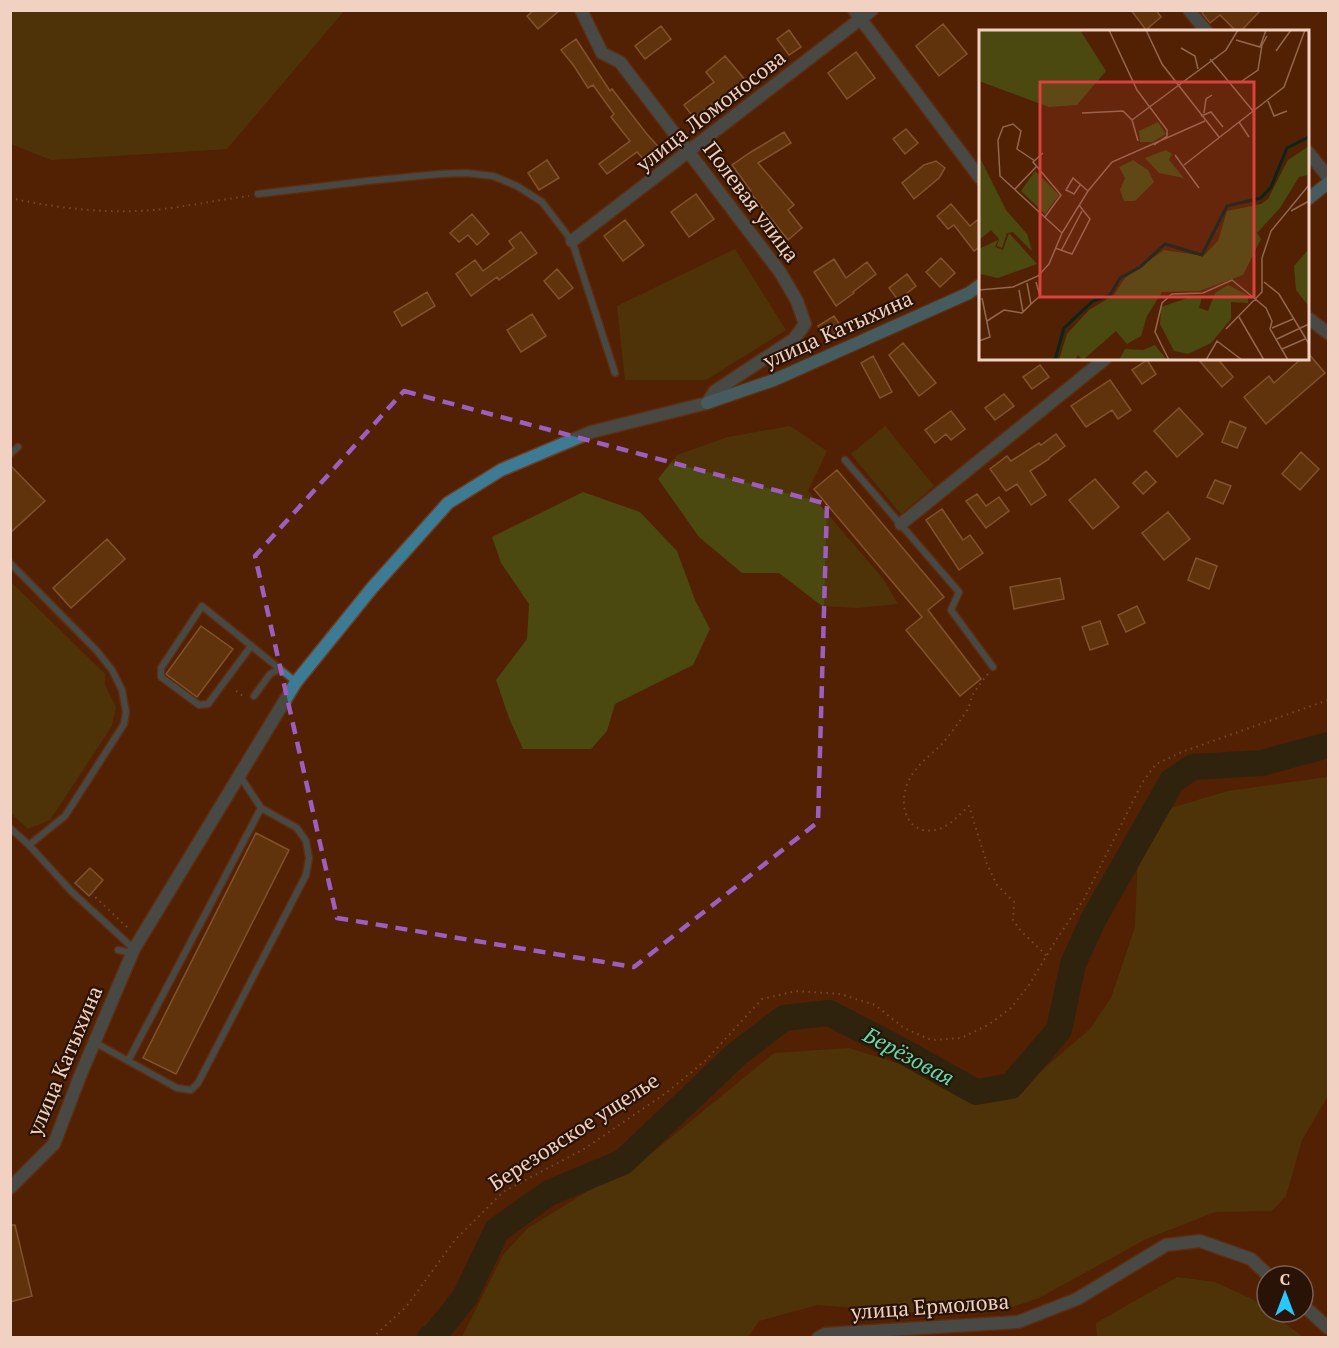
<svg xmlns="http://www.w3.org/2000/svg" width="1339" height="1348" font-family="'PT Serif',serif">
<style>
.green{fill:#4b490f}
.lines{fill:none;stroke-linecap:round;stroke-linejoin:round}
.river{stroke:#08261c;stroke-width:26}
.building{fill:#734b1a;stroke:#bb8e5f;stroke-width:1.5}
.lane-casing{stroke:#6b3d22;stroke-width:9}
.street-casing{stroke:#6b3d22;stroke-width:15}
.secondary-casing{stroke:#6b3d22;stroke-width:15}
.path{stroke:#9f7660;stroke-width:2;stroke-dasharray:1.5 4.5;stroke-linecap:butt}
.lane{stroke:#3d7a93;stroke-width:6}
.street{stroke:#3d7a93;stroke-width:12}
.secondary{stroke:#36a2ca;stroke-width:12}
.marked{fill:none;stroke:#9e5ec0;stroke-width:4.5;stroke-dasharray:12 8;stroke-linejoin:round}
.labels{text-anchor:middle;stroke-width:4.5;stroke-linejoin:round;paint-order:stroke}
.street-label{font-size:21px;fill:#f1d1c2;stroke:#291307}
.water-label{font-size:22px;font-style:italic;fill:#59deb1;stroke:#291307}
.inset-river{fill:none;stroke:#08261c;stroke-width:3}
.inset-road{fill:none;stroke:#92674f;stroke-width:1.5}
.view{fill:#da413f;fill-opacity:0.15;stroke:#da413f;stroke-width:3}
.inset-edge{fill:none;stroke:#f1d1c2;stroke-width:3}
</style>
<rect width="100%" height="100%" fill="#522103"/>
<path class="green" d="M10,11L11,10L344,11L227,149L51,160L11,144Z
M735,249L786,330L706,380H625L617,306Z
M790,426L827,451L808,491L884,580L898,604L857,608L822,606L779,573H742L699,537L658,479L677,455L728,437Z
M885,426L934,486L901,514L851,454Z
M583,492L640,512L677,551L695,600L710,629L693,665L615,704L607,731L591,749H523L509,718L496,680L527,639L529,604L501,563L492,537Z
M11,582L105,674V685L116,707L112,726L50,820L28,829L11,813Z
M1328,777V1096L1302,1140L1286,1196L1272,1211L1215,1212L1144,1240L1039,1298L1003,1310L936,1314L817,1305L759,1321L748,1337H462L503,1255L528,1228L657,1149L774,1053L849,1048L903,1065L966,1098H1002L1019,1090L1090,1029L1111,998L1135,927L1138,854L1171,808L1228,791Z
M1177,1277L1215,1282L1254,1300L1267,1310V1312H1270L1303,1337H1097L1096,1323Z"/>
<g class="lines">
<path class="river" d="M430,1338L434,1336L465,1297L497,1230L549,1193L623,1162L737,1054L784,1018L829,1013L897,1048L976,1092L1011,1086L1059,1030L1073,964L1093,920L1172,781L1193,767L1262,763L1328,745"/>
</g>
<path class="building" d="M534,10H560L538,29L527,16Z
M1131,10H1156L1161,17L1146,30Z
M1205,10H1261L1240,32H1237L1220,15L1210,23L1202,13Z
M943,24L967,54L939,76L916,46Z
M661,26L671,39L645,59L635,46Z
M789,30L801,47L789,55L777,39Z
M576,39L610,91L612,89L646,133L662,151L647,163L637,152L607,174L599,164L630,141L611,117L614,114L593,85L588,88L574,66L561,50Z
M856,52L875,78L847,99L828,73Z
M725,56L746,81L726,97L724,95L694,118L684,105L714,82L706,72Z
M906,129L918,143L905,154L893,139Z
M784,132L791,143L758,163L794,205L788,210L802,228L788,240L750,192L751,191L732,165L751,152Z
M547,160L559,178L539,190L528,173Z
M936,161L945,168L939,178L914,199L902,183L924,165Z
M696,194L714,219L689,237L671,212Z
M951,204L970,226L981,217V246L974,251L954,225L948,229L937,216Z
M472,214L489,234L477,245L468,235L459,242L450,233Z
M625,220L644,245L623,261L604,236Z
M521,232L537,253L499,280L497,277L471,296L456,274L475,260L483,271L514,248L509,241Z
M941,258L955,273L940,287L926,272Z
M834,259L846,278L867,262L876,274L853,292L854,293L836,306L814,272Z
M557,269L573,288L559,299L544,281Z
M907,274L916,286L898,300L889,288Z
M427,292L435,306L402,326L394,312Z
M532,314L546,336L521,352L507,330Z
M834,316L842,328L826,339L818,326Z
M903,343L936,383L919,396L889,355Z
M1308,353L1325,373L1266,424L1244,397L1269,376L1274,383L1302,358H1308Z
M873,356L892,392L880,398L861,363Z
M1197,358H1217L1233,377L1222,387Z
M1147,360L1156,374L1142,384L1132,370Z
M1040,365L1049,377L1032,389L1023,377Z
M1110,380L1131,410L1118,419L1112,410L1086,427L1071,406Z
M1004,394L1014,406L995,420L985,408Z
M1179,408L1203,434L1177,457L1154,431Z
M951,411L965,429L951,440L946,434L935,443L925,430Z
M1230,421L1246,428L1237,448L1222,442Z
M1056,434L1065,446L1049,458V459L1030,471L1046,495L1031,505L1017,484L1006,491L990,469L1007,456L1011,461L1039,443L1041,445Z
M1301,452L1319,469L1300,490L1282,474Z
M10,465L45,501L10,533Z
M837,470L944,597L928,610L981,679L960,696L906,630L922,617L814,489Z
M1146,471L1156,482L1143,494L1133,483Z
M1095,479L1119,507L1093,529L1069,500Z
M1215,480L1231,486L1223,504L1207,497Z
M977,494L986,506L999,497L1009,511L986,528L966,501Z
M942,509L963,540L970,535L983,553L959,570L926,520Z
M1168,512L1190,539L1164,560L1142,533Z
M107,539L125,559L71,608L53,588Z
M1196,558L1217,566L1209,589L1188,580Z
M1060,578L1064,599L1014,609L1010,587Z
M1137,606L1145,623L1126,632L1118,615Z
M1100,621L1108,644L1090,650L1082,627Z
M201,626L233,649L197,697L166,674Z
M256,833L289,850L176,1074L143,1058Z
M90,868L103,880L89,896L75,883Z
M10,1225H15L32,1296L10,1302Z"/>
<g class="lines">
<defs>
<path id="lane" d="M258,194L367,181L439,174L466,173L493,176L517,186L542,202L572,241L615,373
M10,454L18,447
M845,460L959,592L951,610L993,667
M10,563L97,651L112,670L122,690L126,712L124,724L65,816L29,845
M251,646L208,704L199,705L161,677V668L202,606L296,682
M254,696L270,674L279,669
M10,828L29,845L72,892L134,949
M118,950L132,953
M94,1042L177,1088L191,1090L198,1083L306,875L309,858L306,841L297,828L261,808L240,776
M128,1061L261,808"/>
<path id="street" d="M854,10L980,178
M1189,10L1207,32
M1308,152L1328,177
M572,241L872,10
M1308,318L1328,333
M901,524L1106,358
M10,1188L54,1144L80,1076L134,949L296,682L372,588L448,503L501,470L591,432L707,403L715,391L794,339L805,324L797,301L780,272L620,62L602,53L581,10
M1303,1305L1328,1328
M818,1338L825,1334L1018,1322L1077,1299L1166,1245L1200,1241L1251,1259L1269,1276"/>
<path id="secondary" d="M1308,199L1328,183
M707,403L774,380L969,293L980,285"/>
</defs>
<use href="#lane" class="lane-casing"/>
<use href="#street" class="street-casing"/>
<use href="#secondary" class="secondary-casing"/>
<path class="path" d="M10,198C57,208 105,214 153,210C185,207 217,200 249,196
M988,674C983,680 978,686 974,693C971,697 971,701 969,706C967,711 963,717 959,722C954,729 948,737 942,744C930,756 916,765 908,782C898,804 906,835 935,830C948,828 960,814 969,806L987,864L997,885L1014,902L1013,920L1021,931L1047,956
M236,691L243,696
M91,893L130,930
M372,1338L406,1307L455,1240L503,1192L584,1149L666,1093L705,1061L762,999L796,991L840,994L875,1005L904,1028L931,1040L961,1038L988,1025L1011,1008L1029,985L1056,940L1084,899L1142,783L1156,764L1182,752L1328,700"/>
<use href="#lane" class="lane"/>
<use href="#street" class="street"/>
<use href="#secondary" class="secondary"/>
</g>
<path d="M0 0H1339V1348H0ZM404,391L827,504L818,822L634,967L337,918L255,556Z" fill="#522103" fill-opacity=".55" fill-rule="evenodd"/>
<path class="marked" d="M404,391L827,504L818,822L634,967L337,918L255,556Z"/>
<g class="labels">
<g class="street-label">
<text transform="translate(711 111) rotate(-38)" y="7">улица Ломоносова</text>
<text transform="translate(751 202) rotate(53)" y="7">Полевая улица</text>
<text transform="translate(838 330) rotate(-24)" y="7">улица Катыхина</text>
<text transform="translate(65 1061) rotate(-67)" y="7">улица Катыхина</text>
<text transform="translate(574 1132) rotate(-33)" y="7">Березовское ущелье</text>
<text transform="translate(930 1307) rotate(-4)" y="7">улица Ермолова</text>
</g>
<g class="water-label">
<text transform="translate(909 1056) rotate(28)" y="8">Берёзовая</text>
</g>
</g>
<g transform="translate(979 30)">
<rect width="330" height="330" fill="#522103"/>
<path d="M0,0H101L127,41L98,75L70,77L0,51ZM179,92L187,104L174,112H161L160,101ZM330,116V145L320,147L301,178L278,203L282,209L264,245L221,261L183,262L168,286L162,306L148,314L137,301L104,330L99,325L96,330H80L88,304L110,280L135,265L146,248L185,220L224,226L239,211L248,181L282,174L289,169L309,130ZM187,120L193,124L190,130L205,148L180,143L166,128ZM0,126L27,180L48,204L53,221L34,202L28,203L23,218L18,216L20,209L12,200L0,210ZM154,130L169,140L175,152L156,171H145L141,160L146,148L140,137ZM56,141L80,165L66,184L42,161ZM30,203L58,234L19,248L1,244L0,219L19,210L16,217L24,220ZM330,219V274H328L317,260L315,236ZM249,255L269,265V273L252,272V289L232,313L209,324L195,321L181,294L182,277L214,266L223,267L220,278L229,281L236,263ZM176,315L188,330H140L146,319L164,320Z" fill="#4b490f"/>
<path class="inset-river" d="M76,330L85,298L114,271L131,265L141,248L161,237L186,214L223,225L248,176L282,168L292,157L308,118L330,107"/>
<path class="inset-road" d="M130,0L158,60L188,100V106L175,115M167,0L183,34L240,107M257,10L281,17L287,0M202,18L216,26L219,39M297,21L312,0M231,29L274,81M263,51L279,40L283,15L288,6M289,71L295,86L308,81M103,83L144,81L153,90L159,111M225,83L227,69L233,65M222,86L232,82L244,97M153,90L247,20L259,0M260,92L270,107M64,123L54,132L82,165L66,187M196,125L220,158M56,131L38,119L42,101L34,94L24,97L19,110L21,146L83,203M205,135L305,57L326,0M101,155L95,164L87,160L94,148L109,161M36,159L58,136M312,181L330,171M76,218L93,224L111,189L100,175M82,221L103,181M285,252L300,264L330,314M0,260L34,257L59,246L70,234L83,203L109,161L133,132L226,91M40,260L44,282M52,274L61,266L57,252M260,287L285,330M8,291L25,280L43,283L52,274L48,253M293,298L314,289M247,299L283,262V228L292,201L330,155M298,309L330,294M0,311L11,307L3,268M303,319L326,309M190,330L176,302L183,273L193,264L224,263L253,250L287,278L293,291L291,299L309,330M227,330L238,311L263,330"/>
<path class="view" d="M61,52H275V267H61Z"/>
<rect width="330" height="330" class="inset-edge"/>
</g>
<rect width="1339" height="1348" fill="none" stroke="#f1d1c2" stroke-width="24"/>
<g transform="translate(1285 1294)"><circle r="28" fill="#291307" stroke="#795f52" stroke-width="1.5"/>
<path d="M0-4.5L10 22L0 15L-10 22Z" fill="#26c8fe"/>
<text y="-9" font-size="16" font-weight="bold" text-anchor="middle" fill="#f1d1c2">С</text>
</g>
</svg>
